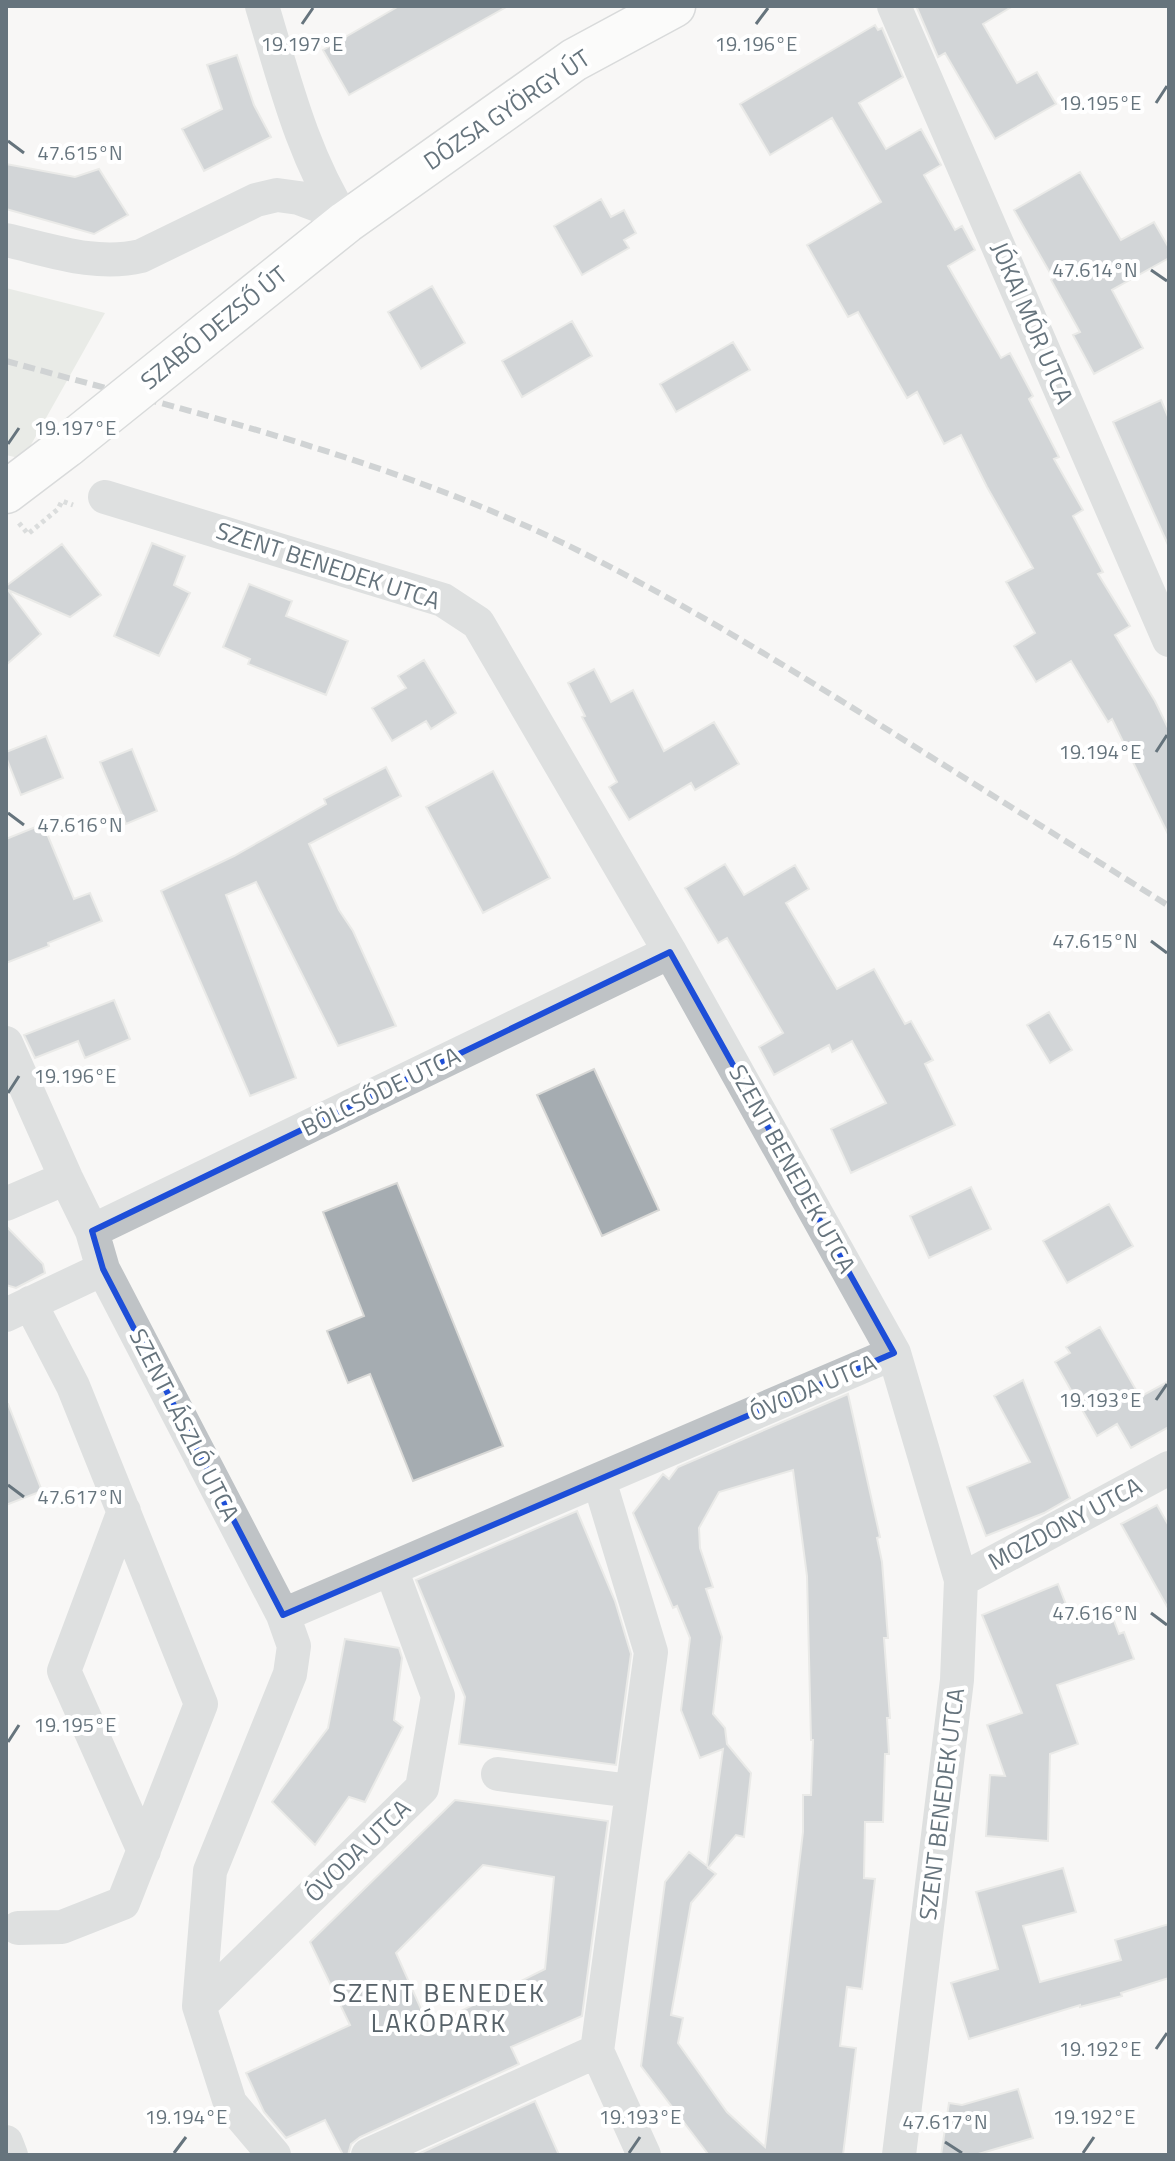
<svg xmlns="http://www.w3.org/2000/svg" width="1175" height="2161" font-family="'Titillium Web',sans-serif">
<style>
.green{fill:#d8dcd5}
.building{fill:#a5acb1;stroke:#d9d9d7;stroke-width:2;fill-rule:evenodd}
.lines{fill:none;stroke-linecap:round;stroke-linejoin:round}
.major-casing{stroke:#b3b7ba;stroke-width:45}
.path{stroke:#b9bcbe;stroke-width:5;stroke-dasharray:4 4;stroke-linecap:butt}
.minor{stroke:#bfc3c6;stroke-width:34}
.major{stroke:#fff;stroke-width:42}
.rail{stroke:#a1a7ac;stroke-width:6;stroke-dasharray:12 6;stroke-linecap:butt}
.major-bridge-casing{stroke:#b3b7ba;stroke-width:45;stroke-linecap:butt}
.major-bridge{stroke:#fff;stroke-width:42}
.marked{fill:none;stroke:#1d4ed8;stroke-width:6;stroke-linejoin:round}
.ticks{fill:none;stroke:#66747d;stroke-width:3}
.labels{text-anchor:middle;stroke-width:8;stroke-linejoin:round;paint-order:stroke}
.street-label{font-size:24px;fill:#66747d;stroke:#fff}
.neighbourhood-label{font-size:26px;letter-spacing:2px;fill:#576269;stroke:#fff}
.ticks-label{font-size:20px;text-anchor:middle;fill:#66747d;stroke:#fff;stroke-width:8;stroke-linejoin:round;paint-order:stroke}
</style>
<rect width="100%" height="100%" fill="#f8f7f5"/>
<path class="green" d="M6,288L105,313L23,459L6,455Z"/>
<path class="building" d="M399,6H508L349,95L323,50Z
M920,6H1013L983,24L1017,83L1037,72L1056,104L995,139L945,53L938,57L917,8Z
M875,25L878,30L882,28L903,77L859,103L886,149L921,129L941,165L924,175L955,230L962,226L975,250L948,266L1001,358L1010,353L1033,396L1029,399L1059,457L1054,459L1083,510L1073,516L1103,572L1098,574L1130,626L1115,635L1155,701L1169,730V836L1112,719L1108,722L1071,661L1036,682L1014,646L1035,633L1006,582L1033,568L987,487L961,435L944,444L917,392L907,398L858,312L848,317L807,245L881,202L832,118L770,155L740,104Z
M237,55L254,105L271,137L204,171L182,129L222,109L207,65Z
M6,164L75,177L99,169L128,215L94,234L6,209Z
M1080,172L1121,240L1154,222L1169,248V258L1112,290L1143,348L1094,374L1073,335L1080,332L1051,280L1053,278L1014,210Z
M601,199L611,217L624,210L636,233L624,240L629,248L582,275L554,226Z
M432,286L465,343L421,369L388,312Z
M572,321L592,356L522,397L502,361Z
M733,342L750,370L676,412L660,384Z
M1161,400L1169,419V547L1113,422Z
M152,543L185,556L174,585L190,593L159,656L114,636Z
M62,544L101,595L70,617L8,590L41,634L6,665V586Z
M249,584L292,601L286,616L348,641L326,695L248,664L250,659L223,647Z
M424,660L456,713L431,729L426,721L392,741L372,708L406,688L398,676Z
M594,669L611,702L633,690L664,751L714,722L739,764L695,790L691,783L629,820L609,787L617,782L582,717L585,716L568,683Z
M46,736L63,778L21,795L6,757V752Z
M132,749L157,811L126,824L100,762Z
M386,767L401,796L309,844L339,910L353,931L396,1026L338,1046L256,882L226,895L296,1078L250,1096L161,891L234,856L326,804L324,799Z
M493,771L550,878L483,913L426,807Z
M43,824L74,899L90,893L102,921L48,943L49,946L6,963V839Z
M725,864L744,895L795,865L809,889L786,903L837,989L874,969L905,1024L911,1021L933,1060L925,1064L955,1125L851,1173L831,1129L886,1103L852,1041L832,1052L829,1045L774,1075L759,1047L783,1033L727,938L718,943L685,888Z
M114,1000L130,1039L85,1058L78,1041L35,1058L24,1035Z
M1049,1012L1072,1050L1050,1063L1027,1025Z
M594,1069L659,1210L602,1236L537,1095Z
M397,1183L503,1446L413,1481L370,1374L348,1383L327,1331L364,1316L323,1212Z
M971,1187L991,1229L929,1258L910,1216Z
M1109,1204L1133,1246L1067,1283L1043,1241Z
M6,1226L43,1264L45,1273L16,1288L6,1285Z
M1100,1327L1140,1397L1169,1381V1427L1131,1448L1117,1424L1097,1436L1055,1362L1070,1353L1066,1347Z
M1023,1380L1070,1498L1044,1513L986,1536L967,1487L1030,1462L994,1396Z
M848,1394L880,1537L877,1538L882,1562L888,1638H884L890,1718H887L889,1754H885L883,1822H865L864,1878L875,1879L862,1989L847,1987L840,2046L856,2048L843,2155L708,2154L641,2066L665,1882L689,1852L707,1866L723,1749L700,1758L681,1710L690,1638L677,1606L673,1608L633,1513L663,1474L669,1479L678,1467ZM793,1470L807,1576L811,1740H813L811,1795H803V1832L765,2147L727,2112L678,2043L683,2018L671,2015L691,1903L716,1874L708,1868L736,1835L744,1837L751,1773L727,1744L725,1728L713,1714L722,1637L706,1589L713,1587L700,1548L699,1528L719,1492Z
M6,1404H8L42,1491L6,1505Z
M1157,1505L1169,1526V1610L1121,1524Z
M577,1511L615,1601L631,1654L616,1765L459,1744L465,1697L416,1580Z
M1058,1584L1072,1620L1108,1605L1119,1634L1124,1632L1134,1659L1057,1685L1078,1744L1050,1754L1048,1841L986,1836L990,1775L1005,1776L987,1725L1022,1713L982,1615Z
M345,1639L399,1648L402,1658L394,1720L403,1727L365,1802L349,1797L315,1845L272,1802L328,1728Z
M455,1800L608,1821L582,2016L511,2047L519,2064L360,2137L351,2144L348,2155H343L325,2120L286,2138L264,2112L246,2073L350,2025L310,1942ZM483,1865L554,1877L545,1969L429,2027L396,1953Z
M1063,1868L1076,1912L1023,1926L1040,1982L1121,1960L1115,1940L1169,1924V1978L1121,1993L1122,1996L1080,2007V2005L969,2039L951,1983L998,1969L976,1892Z
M1018,2089L1033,2138L975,2155H941L949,2103L962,2105Z
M535,2101L559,2155H416Z"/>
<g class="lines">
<defs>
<path id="major" d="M210,331L346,222L574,60L674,6
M6,492L68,445"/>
</defs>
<use href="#major" class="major-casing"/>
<path class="path" d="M19,523L28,534L58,509L62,501L73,505"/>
<path class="minor" d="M262,6C285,82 302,154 345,222
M894,6L1169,640
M6,240C50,250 96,267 141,256L256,200L277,195L299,198L323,207L346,222
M105,497L443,600L478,623L670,952L894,1353L961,1580L957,1680L899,2155
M6,1043L66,1178L92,1231L103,1269L283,1615L294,1646L290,1674L210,1871L199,2006L230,2103L274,2155
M6,1204L66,1178
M92,1231L670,952
M6,1315L103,1269
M124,1511L64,1671L144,1851
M961,1580L1169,1468
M283,1615L894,1353
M498,1774L631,1791
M18,1928L62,1927L123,1903L201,1704L73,1386L30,1303
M199,2006L422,1788L438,1696L391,1569
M597,2051L644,2155
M6,2142L11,2155
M368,2155L597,2051L651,1652L599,1480"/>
<use href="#major" class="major"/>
<path class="rail" d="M6,361C195,413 390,459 567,545C675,598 776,660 877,723C974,784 1072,845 1169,906"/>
<defs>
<path id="major-bridge" d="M68,445L210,331"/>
</defs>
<use href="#major-bridge" class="major-bridge-casing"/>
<use href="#major-bridge" class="major-bridge"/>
</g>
<path d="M0 0H1175V2161H0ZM670,952L894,1353L283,1615L103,1269L92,1231Z" fill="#f8f7f5" fill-opacity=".55" fill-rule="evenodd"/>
<path class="marked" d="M670,952L894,1353L283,1615L103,1269L92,1231Z"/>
<path class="ticks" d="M302,24L313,8M756,24L768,8M1156,103L1167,86M8,141L24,153M1151,270L1167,281M8,444L19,428M1156,752L1167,735M8,813L24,825M1151,941L1167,953M8,1093L19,1076M1156,1400L1167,1384M8,1485L24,1497M1151,1613L1167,1625M8,1742L19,1725M1156,2049L1167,2033M945,2142L962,2153M174,2153L186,2137M629,2153L640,2137M1083,2153L1094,2137"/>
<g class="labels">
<g class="street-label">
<text transform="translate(507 110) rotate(-34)" y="8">DÓZSA GYÖRGY ÚT</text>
<text transform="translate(1032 323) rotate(67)" y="8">JÓKAI MÓR UTCA</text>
<text transform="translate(214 328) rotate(-39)" y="8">SZABÓ DEZSŐ ÚT</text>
<text transform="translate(328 566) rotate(18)" y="8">SZENT BENEDEK UTCA</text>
<text transform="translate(381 1092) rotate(-26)" y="8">BÖLCSŐDE UTCA</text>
<text transform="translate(792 1169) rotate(61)" y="8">SZENT BENEDEK UTCA</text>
<text transform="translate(813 1388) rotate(-23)" y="8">ÓVODA UTCA</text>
<text transform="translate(184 1425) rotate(63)" y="8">SZENT LÁSZLÓ UTCA</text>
<text transform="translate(1065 1524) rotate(-28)" y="8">MOZDONY UTCA</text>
<text transform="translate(942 1804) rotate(-83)" y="8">SZENT BENEDEK UTCA</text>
<text transform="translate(358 1851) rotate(-44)" y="8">ÓVODA UTCA</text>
</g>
<g class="neighbourhood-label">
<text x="439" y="2002">SZENT BENEDEK<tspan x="439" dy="30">LAKÓPARK</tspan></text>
</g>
</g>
<g class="ticks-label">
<text x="302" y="51">19.197°E</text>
<text x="756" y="51">19.196°E</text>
<text x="1100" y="110">19.195°E</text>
<text x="80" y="160">47.615°N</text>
<text x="1095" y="277">47.614°N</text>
<text x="75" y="435">19.197°E</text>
<text x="1100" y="759">19.194°E</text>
<text x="80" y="832">47.616°N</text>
<text x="1095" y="948">47.615°N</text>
<text x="75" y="1083">19.196°E</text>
<text x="1100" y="1407">19.193°E</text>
<text x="80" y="1504">47.617°N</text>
<text x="1095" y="1620">47.616°N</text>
<text x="75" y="1732">19.195°E</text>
<text x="1100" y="2056">19.192°E</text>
<text x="186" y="2124">19.194°E</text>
<text x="640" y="2124">19.193°E</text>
<text x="1094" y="2124">19.192°E</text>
<text x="945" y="2129">47.617°N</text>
</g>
<rect width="1175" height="2161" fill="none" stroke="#66747d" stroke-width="16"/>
</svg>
